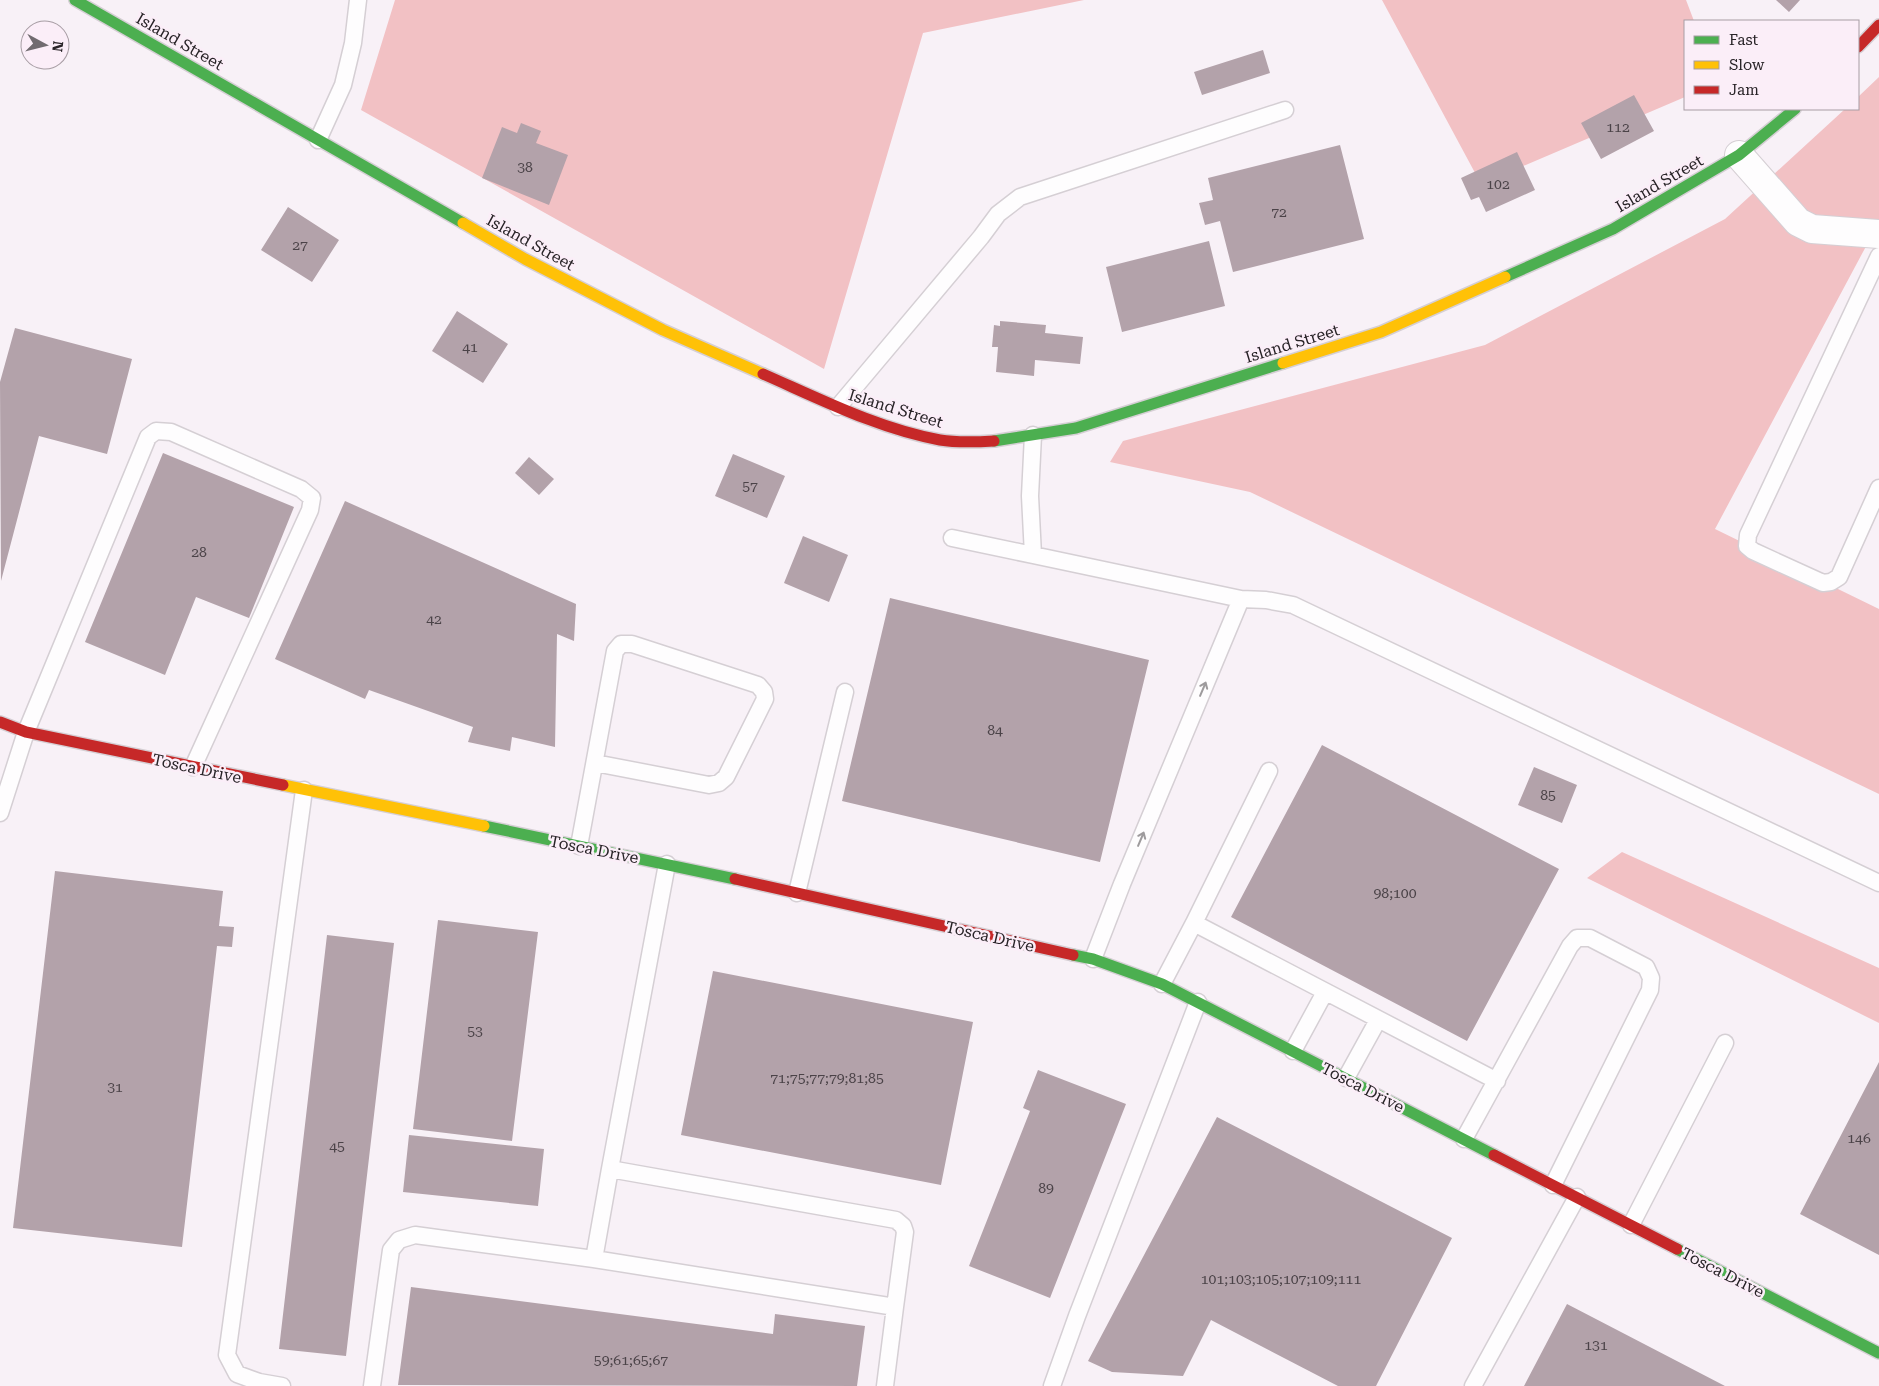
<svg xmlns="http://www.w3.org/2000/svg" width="1879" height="1386" font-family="'Roboto Serif',serif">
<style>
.forest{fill:#f2c1c4}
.building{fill:#b3a2aa}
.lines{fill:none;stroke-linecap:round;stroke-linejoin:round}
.lane-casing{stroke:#d5cfd4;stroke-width:19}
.street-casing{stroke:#d5cfd4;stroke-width:30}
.fast-casing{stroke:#d5cfd4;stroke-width:14}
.slow-casing{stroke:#d5cfd4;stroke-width:14}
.jam-casing{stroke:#d5cfd4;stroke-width:14}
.lane{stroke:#fefdfe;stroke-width:16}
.street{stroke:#fefdfe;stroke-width:28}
.fast{stroke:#4caf50;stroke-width:11}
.slow{stroke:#ffc107;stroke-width:11}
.jam{stroke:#c62828;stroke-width:11}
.oneway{stroke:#9e9b9d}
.labels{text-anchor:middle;stroke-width:5;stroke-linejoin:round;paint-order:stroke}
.number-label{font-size:14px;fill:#4b4348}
.street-label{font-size:16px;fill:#282327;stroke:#fbeef8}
</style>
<rect width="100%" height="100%" fill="#f8f1f7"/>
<path class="forest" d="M395,0H1084L923,33L824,369L361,110Z
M1382,0H1686L1694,21H1685V97L1481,184Z
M1879,77V222L1715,529L1879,609V794L1250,492L1110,462L1123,441L1485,345L1725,219L1845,109H1858V97Z
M1622,852L1879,968V1023L1587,878Z"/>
<path class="building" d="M1776,0H1800L1789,12Z
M1263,50L1270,73L1202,95L1194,72Z
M1634,95L1654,131L1601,159L1581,123Z
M521,123L541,131L536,143L568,155L549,205L482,178L502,127L517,133Z
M1340,145L1364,239L1233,272L1220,221L1205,225L1199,203L1213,200L1208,178Z
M1517,152L1535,190L1486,212L1479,197L1471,200L1461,178Z
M288,207L339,240L312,282L261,250Z
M1209,241L1225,306L1122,332L1106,267Z
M457,311L508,344L483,383L432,351Z
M1000,321L1046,325L1045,333L1083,337L1080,364L1035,360L1034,376L996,372L998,347H992L994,325L1000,326Z
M15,328L132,359L107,454L39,436L1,581L0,382Z
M163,453L294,507L249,618L196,597L165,675L85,642Z
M733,454L785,476L767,518L715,496Z
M529,457L554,479L539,495L515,473Z
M345,501L576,604L574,641L557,634L555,747L512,737L510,751L468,742L473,727L369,690L365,699L275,659Z
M803,536L848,555L829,602L784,583Z
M890,598L1149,660L1100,862L842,801Z
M1322,745L1559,869L1467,1041L1231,917Z
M1534,767L1577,785L1562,823L1518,805Z
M55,871L223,891L219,926L234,927L232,947L217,946L182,1247L13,1228Z
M438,920L538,932L512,1141L413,1129Z
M327,935L394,943L346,1356L279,1349Z
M713,971L973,1022L941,1185L681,1135Z
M1879,1062V1255L1800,1214Z
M1038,1070L1126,1104L1050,1298L969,1266L1030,1111L1023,1108Z
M1217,1117L1452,1238L1376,1386H1338L1211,1320L1183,1376L1112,1372L1088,1361Z
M409,1135L544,1149L538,1206L403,1192Z
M411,1287L773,1334L775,1314L865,1326L857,1386L398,1385Z
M1567,1304L1725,1386H1524Z"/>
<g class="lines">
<defs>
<path id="lane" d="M318,140L343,85L353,43L358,0
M1879,256L1748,535L1747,546L1753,551L1823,583L1831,582L1839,577L1879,488
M838,407L981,237L998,214L1020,197L1285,110
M1033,435L1030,496L1033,555L1241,599L1266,600L1293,605L1879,883
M952,538L1033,555
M0,813L26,732L148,437L156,431L171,432L301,489L312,498L310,510L193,767
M579,846L615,651L621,644H632L758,685L764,692L765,699L726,777L719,783L709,785L595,763
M797,893L845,692
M1194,923L1269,771
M1093,959L1122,884L1241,599
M1162,984L1194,923L1497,1081
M1293,1051L1325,992
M1346,1078L1378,1020
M1464,1139L1570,946L1577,938H1590L1646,967L1651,978L1650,990L1553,1185
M1631,1225L1725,1043
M594,1259L895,1307L905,1232L903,1226L896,1220L610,1169L667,864
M282,1386L259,1382L237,1374L227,1355L304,790
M372,1386L391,1250L399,1240L415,1235L594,1259L610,1169
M885,1386L895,1307
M1052,1386L1077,1316L1198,1002
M1473,1386L1577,1197"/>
<path id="street" d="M1739,155L1798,222L1812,229L1879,234"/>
<path id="fast" d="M75,0L463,223
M1505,277L1613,229L1739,155L1795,109
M994,441L1076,428L1283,363
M484,826L735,879
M1073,955L1093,959L1162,984L1494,1155
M1677,1249L1879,1353"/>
<path id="slow" d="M463,223L525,259L663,330L763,374
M1283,363L1381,332L1505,277
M283,785L484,826"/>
<path id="jam" d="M1858,47L1879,25
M763,374C820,399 879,429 940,440C958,443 977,442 994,441
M0,722L26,732L283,785
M735,879L1073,955
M1494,1155L1677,1249"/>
</defs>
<use href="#lane" class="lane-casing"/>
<use href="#street" class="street-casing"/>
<use href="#fast" class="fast-casing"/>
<use href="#slow" class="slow-casing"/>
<use href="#jam" class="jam-casing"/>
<use href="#lane" class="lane"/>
<use href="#street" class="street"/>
<use href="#fast" class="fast"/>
<use href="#slow" class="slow"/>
<use href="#jam" class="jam"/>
</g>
<defs><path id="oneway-shaft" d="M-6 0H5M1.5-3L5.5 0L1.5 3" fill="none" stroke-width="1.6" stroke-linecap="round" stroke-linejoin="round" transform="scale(1.25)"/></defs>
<g class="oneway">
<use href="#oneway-shaft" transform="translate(1203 689) rotate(-67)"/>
<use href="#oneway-shaft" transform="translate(1141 839) rotate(-67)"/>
</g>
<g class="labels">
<g class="number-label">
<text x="1618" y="132">112</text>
<text x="525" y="172">38</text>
<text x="1498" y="189">102</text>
<text x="1279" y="217">72</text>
<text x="300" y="250">27</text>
<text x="470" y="352">41</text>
<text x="750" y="491">57</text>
<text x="199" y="557">28</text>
<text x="434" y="624">42</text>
<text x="995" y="735">84</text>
<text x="1548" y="800">85</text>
<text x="1395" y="898">98;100</text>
<text x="475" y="1036">53</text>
<text x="827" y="1083">71;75;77;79;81;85</text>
<text x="115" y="1092">31</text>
<text x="1859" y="1143">146</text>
<text x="337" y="1151">45</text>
<text x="1046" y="1193">89</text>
<text x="1281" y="1284">101;103;105;107;109;111</text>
<text x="1596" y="1350">131</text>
<text x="631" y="1365">59;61;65;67</text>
</g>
<g class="street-label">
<text transform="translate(180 41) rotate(30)" y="6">Island Street</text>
<text transform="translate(1659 183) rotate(-30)" y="6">Island Street</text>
<text transform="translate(531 242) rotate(29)" y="6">Island Street</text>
<text transform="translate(1292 343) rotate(-17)" y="6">Island Street</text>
<text transform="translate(896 408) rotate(17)" y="6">Island Street</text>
<text transform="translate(197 768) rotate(12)" y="6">Tosca Drive</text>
<text transform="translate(594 849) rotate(11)" y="6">Tosca Drive</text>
<text transform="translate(990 936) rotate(13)" y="6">Tosca Drive</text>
<text transform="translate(1363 1087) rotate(27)" y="6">Tosca Drive</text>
<text transform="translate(1723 1272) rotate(27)" y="6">Tosca Drive</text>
</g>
</g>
<rect x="1684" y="20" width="175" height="90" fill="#fbeef8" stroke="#a79da4"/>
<rect x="1694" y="36" width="25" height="8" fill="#4caf50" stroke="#a79da4"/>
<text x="1729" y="45" font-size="15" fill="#282327">Fast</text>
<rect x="1694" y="61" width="25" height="8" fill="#ffc107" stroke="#a79da4"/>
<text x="1729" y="70" font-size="15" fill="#282327">Slow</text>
<rect x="1694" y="86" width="25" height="8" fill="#c62828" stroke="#a79da4"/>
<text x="1729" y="95" font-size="15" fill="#282327">Jam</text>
<g transform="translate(45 45) rotate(97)"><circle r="24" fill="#fbeef8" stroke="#a79da4"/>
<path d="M0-4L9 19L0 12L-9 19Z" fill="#716b70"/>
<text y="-8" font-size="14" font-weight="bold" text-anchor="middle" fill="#282327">N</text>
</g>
</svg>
